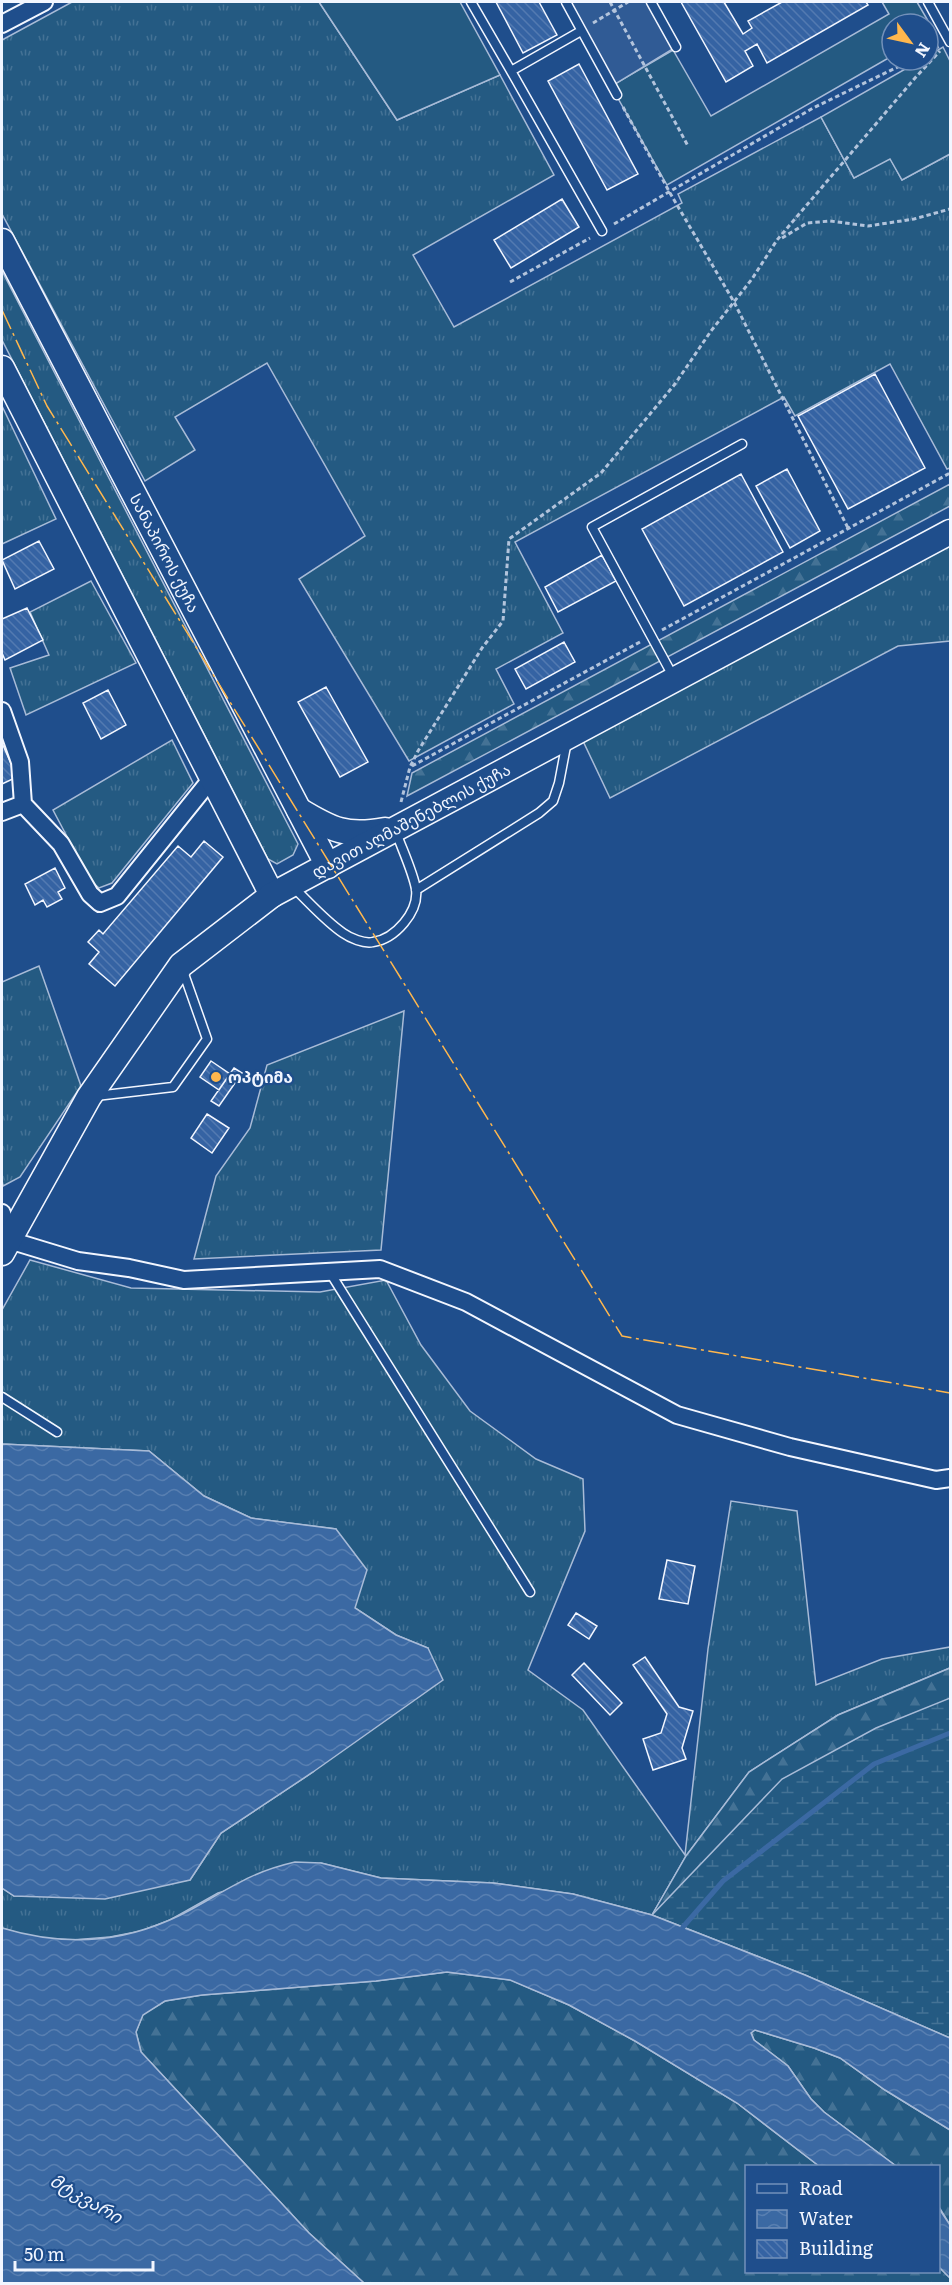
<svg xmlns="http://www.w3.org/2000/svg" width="952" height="2285" font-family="Literata,'Noto Sans Georgian',serif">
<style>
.grass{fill:url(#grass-tufts);stroke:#a8bbd7;stroke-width:1.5}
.forest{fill:url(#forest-firs);stroke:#a8bbd7;stroke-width:1.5}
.wetland{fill:url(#wetland-marsh);stroke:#a8bbd7;stroke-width:1.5}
.garden{fill:#245a82;stroke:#a8bbd7;stroke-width:1.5}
.parking{fill:#305b95;stroke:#a8bbd7;stroke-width:1.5}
.water{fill:url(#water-waves);stroke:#a8bbd7;stroke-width:1.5}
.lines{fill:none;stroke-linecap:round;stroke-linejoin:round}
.stream{stroke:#3b69a3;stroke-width:5}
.building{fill:url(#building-back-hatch);stroke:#f2f6ff;stroke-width:1.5}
.lane-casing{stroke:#f2f6ff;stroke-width:11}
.street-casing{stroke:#f2f6ff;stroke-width:20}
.secondary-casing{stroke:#f2f6ff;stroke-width:27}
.path{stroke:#b3c4dc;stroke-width:3;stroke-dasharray:4.5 3;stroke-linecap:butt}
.lane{stroke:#1f4e8c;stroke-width:8}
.street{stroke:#1f4e8c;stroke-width:16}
.secondary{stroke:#1f4e8c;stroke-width:24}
.power{stroke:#ffb74d;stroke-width:1.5;stroke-dasharray:21 4.5 3 4.5;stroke-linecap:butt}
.poi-dot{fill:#ffb74d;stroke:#1f4e8c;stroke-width:2}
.labels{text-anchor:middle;stroke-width:4.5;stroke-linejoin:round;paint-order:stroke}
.street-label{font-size:16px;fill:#f2f6ff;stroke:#1f4e8c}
.poi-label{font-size:16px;font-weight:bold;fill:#f2f6ff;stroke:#1f4e8c;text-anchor:start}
.water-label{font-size:18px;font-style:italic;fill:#f2f6ff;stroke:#1f4e8c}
</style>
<defs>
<pattern id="grass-tufts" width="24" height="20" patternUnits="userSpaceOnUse" patternTransform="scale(1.5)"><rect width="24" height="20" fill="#245a82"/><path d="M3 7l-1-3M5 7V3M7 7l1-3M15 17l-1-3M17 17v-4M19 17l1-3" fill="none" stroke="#447295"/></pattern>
<pattern id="forest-firs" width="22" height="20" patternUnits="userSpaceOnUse" patternTransform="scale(1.5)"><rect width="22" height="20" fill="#245a82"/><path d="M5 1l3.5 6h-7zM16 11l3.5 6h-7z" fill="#447295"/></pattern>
<pattern id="wetland-marsh" width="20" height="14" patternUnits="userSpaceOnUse" patternTransform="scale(1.5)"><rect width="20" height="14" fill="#245a82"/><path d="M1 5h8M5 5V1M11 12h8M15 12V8" fill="none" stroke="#447295"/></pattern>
<pattern id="water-waves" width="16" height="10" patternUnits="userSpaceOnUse" patternTransform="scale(1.5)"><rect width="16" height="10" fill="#3b69a3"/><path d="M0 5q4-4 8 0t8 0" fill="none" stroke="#587fb1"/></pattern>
<pattern id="building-back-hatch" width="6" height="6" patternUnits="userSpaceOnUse" patternTransform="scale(1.5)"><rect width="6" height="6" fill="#3563a3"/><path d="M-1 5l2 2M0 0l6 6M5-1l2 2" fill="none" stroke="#537ab1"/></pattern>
</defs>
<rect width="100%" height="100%" fill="#1f4e8c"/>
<path class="grass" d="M72,2H319L397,120L500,75L554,175L413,255L454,327L682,203L678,194L821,117L854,178L890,158L902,180L950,154V468L947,469L890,364L795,416L784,397L515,542L563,633L496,669L514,704L409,761L299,579L365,536L267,363L175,417L195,450L145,481L2,214V40Z
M2,271L298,844L293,855L277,864L268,859L2,340Z
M2,406L56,519L2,544Z
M950,543V641L898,646L610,798L583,741Z
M91,581L136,663L26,715L10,668L49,655L30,612Z
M172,740L193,783L112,883L99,888L90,880L53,810Z
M39,966L81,1086L20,1177L3,1186L2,1180V982Z
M404,1011L381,1250L194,1259L216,1176L250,1128L267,1065Z
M30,1260L131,1288L320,1292L386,1280L421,1345L470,1411L536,1459L583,1479L585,1531L528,1670L583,1710L685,1855L708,1649L731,1501L797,1511L816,1685L882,1659L950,1647V1668L838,1715L749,1772L686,1856L652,1915L573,1894L493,1883L381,1878L321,1863L218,1893L170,1920L141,1931L110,1937L72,1940L34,1938L2,1928V1888L14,1896L190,1880L221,1833L313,1772L428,1648L396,1635L355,1608L336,1529L251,1518L204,1496L149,1451L2,1444V1310Z"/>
<path class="forest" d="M950,484V506L407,796L412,773Z
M950,1668V1747L722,1943L652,1915L686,1856L749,1772L838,1715Z
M447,1972L511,1980L569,2005L635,2041L737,2103L819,2166H746V2272H938L939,2267L950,2278V2283H364L309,2233L141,2052L136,2032L143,2014L165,2001L202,1995L376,1981Z
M755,2030L814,2048L840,2058L885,2090L950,2130V2225L939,2207L938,2166H896L824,2112L811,2099L788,2066L754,2040L751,2032Z"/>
<path class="wetland" d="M950,1698V2038L805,1975L652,1915L782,1779L876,1728Z"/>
<path class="garden" d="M319,2H460L500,75L397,120Z
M882,2H917L934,31L928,35V24H892V56L667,185L611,86L673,50L711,116L889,14Z
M943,47L950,61V154L902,180L890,159L854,178L821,117L921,60H928V56Z"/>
<path class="parking" d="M566,2H651L676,47L612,86Z"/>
<path class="water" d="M2,1444L149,1451L204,1496L251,1518L336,1529L367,1570L355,1608L396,1635L428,1648L443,1680L313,1772L221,1833L190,1880L105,1899L14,1896L2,1888Z
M295,1862L321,1863L381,1878L493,1883L573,1894L652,1915L805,1975L950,2038V2130L885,2090L840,2058L814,2048L755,2030L751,2033L754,2040L788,2066L811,2099L824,2112L896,2166H819L737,2103L635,2041L569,2005L510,1980L447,1972L376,1981L202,1995L165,2001L143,2015L136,2032L141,2052L309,2233L364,2283H2V1928C69,1948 130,1943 192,1909C230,1888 251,1872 295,1862Z
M938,2207L950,2225V2278L939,2267Z"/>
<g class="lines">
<path class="stream" d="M683,1927L723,1881L874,1764L950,1733"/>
</g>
<path class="building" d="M496,2H539L557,35L523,53Z
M681,2H724L743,34L752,28L748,21L782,2H866L868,5L767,63L757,44L745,51L753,66L726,82Z
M579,64L638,174L607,190L548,81Z
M562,199L579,227L511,268L494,240Z
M875,374L925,468L848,509L798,416Z
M787,469L820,531L790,548L756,486Z
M741,474L783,552L684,606L642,529Z
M39,541L54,569L15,589L2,560Z
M602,555L616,581L558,612L545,587Z
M27,608L43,640L5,660L2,653V619Z
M564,642L575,662L526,689L515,669Z
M326,687L368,762L340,777L298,702Z
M108,690L126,725L101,739L83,703Z
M2,743L17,777L2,784Z
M204,841L223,857L115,986L89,964L99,952L88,942L99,930L103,934L178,846L191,857Z
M55,868L65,888L58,892L62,899L47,907L43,900L35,905L25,884Z
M211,1061L230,1074L219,1090L200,1077Z
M234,1068L242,1073L219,1106L211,1101Z
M207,1114L229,1128L212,1153L191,1138Z
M667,1560L695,1566L688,1604L659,1599Z
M576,1613L597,1626L589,1639L568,1625Z
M645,1657L679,1707L693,1711L682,1748L686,1759L653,1770L643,1739L661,1733L667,1714L633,1665Z
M584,1663L622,1703L610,1715L572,1675Z"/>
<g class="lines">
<defs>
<path id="lane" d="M471,2L511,71L581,31
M566,2L617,95
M651,2L676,47
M928,2L950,42
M511,71L602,231
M674,678L592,527L742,444
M292,886C308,901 324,920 343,933C350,938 364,944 373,942C395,939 419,912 416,889C413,872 402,849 396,832
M416,890L539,813L553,801L559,783L567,741
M96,1096L173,1087L207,1039L183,971
M329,1271L530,1592
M2,1397L57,1432"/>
<path id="street" d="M2,24L44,2
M2,711L20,762L23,804L61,844L90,894L100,903L117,896L212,778
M2,812L23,804
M2,1213L9,1240L78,1261L129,1268L184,1280L380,1269L466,1302L677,1415L790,1447L936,1480L950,1478"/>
<g id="secondary">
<path id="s1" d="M2,241L328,866"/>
<path d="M2,368L272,895"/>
<path d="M299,810C332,830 346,837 385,830"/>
<path id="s2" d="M2,1253L89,1097L181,965L272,895L950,532"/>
</g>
</defs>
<use href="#lane" class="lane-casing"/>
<use href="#street" class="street-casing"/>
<use href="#secondary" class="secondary-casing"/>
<path class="path" d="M610,2L688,146
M593,23L628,2
M928,52L940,46
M623,107L670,193L734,302L848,528
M614,224L813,108L912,60
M782,238L807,223L830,221L868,226L914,219L950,209
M510,282L590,238
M662,630L950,473
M412,766L640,642
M401,802L410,767L418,751L482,648L503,621L509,539L601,473L675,384L711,331L752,279L777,240L915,78L940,51"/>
<use href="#lane" class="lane"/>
<use href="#street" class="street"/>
<use href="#secondary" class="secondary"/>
<path class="power" d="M2,310L47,406L622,1336L950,1393"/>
</g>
<circle class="poi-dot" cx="216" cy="1077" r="6"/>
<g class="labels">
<g class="street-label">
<text dy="6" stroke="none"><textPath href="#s1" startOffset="352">სანაპიროს ქუჩა</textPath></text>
<text dy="6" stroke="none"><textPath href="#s2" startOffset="612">დავით აღმაშენებლის ქუჩა</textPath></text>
</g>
<g class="poi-label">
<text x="228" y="1083">ოპტიმა</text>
</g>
<g class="water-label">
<text transform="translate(86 2199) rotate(30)" y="6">მტკვარი</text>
</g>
</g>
<rect width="952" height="2285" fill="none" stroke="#f2f6ff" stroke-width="6"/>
<rect x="745" y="2165" width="195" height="108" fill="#1f4e8c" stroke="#7391ba" stroke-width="1.5"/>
<rect x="757" y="2184" width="30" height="9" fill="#1f4e8c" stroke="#7391ba" stroke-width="1.5"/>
<text x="799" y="2195" font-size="18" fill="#f2f6ff">Road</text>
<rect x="757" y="2210" width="30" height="18" fill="url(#water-waves)" stroke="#7391ba" stroke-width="1.5"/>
<text x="799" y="2225" font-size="18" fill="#f2f6ff">Water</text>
<rect x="757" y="2240" width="30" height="18" fill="url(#building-back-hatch)" stroke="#7391ba" stroke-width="1.5"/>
<text x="799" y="2255" font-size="18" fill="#f2f6ff">Building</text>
<g transform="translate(910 42) rotate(123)"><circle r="28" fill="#1f4e8c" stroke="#7391ba" stroke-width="1.5"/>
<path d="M0-4.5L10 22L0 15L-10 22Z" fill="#ffb74d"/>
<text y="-9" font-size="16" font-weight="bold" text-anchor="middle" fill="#f2f6ff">N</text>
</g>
<path d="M15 2261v9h138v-9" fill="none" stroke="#f2f6ff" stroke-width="3"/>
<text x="24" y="2261" font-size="18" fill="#f2f6ff" stroke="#1f4e8c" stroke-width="4.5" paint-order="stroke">50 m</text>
</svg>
